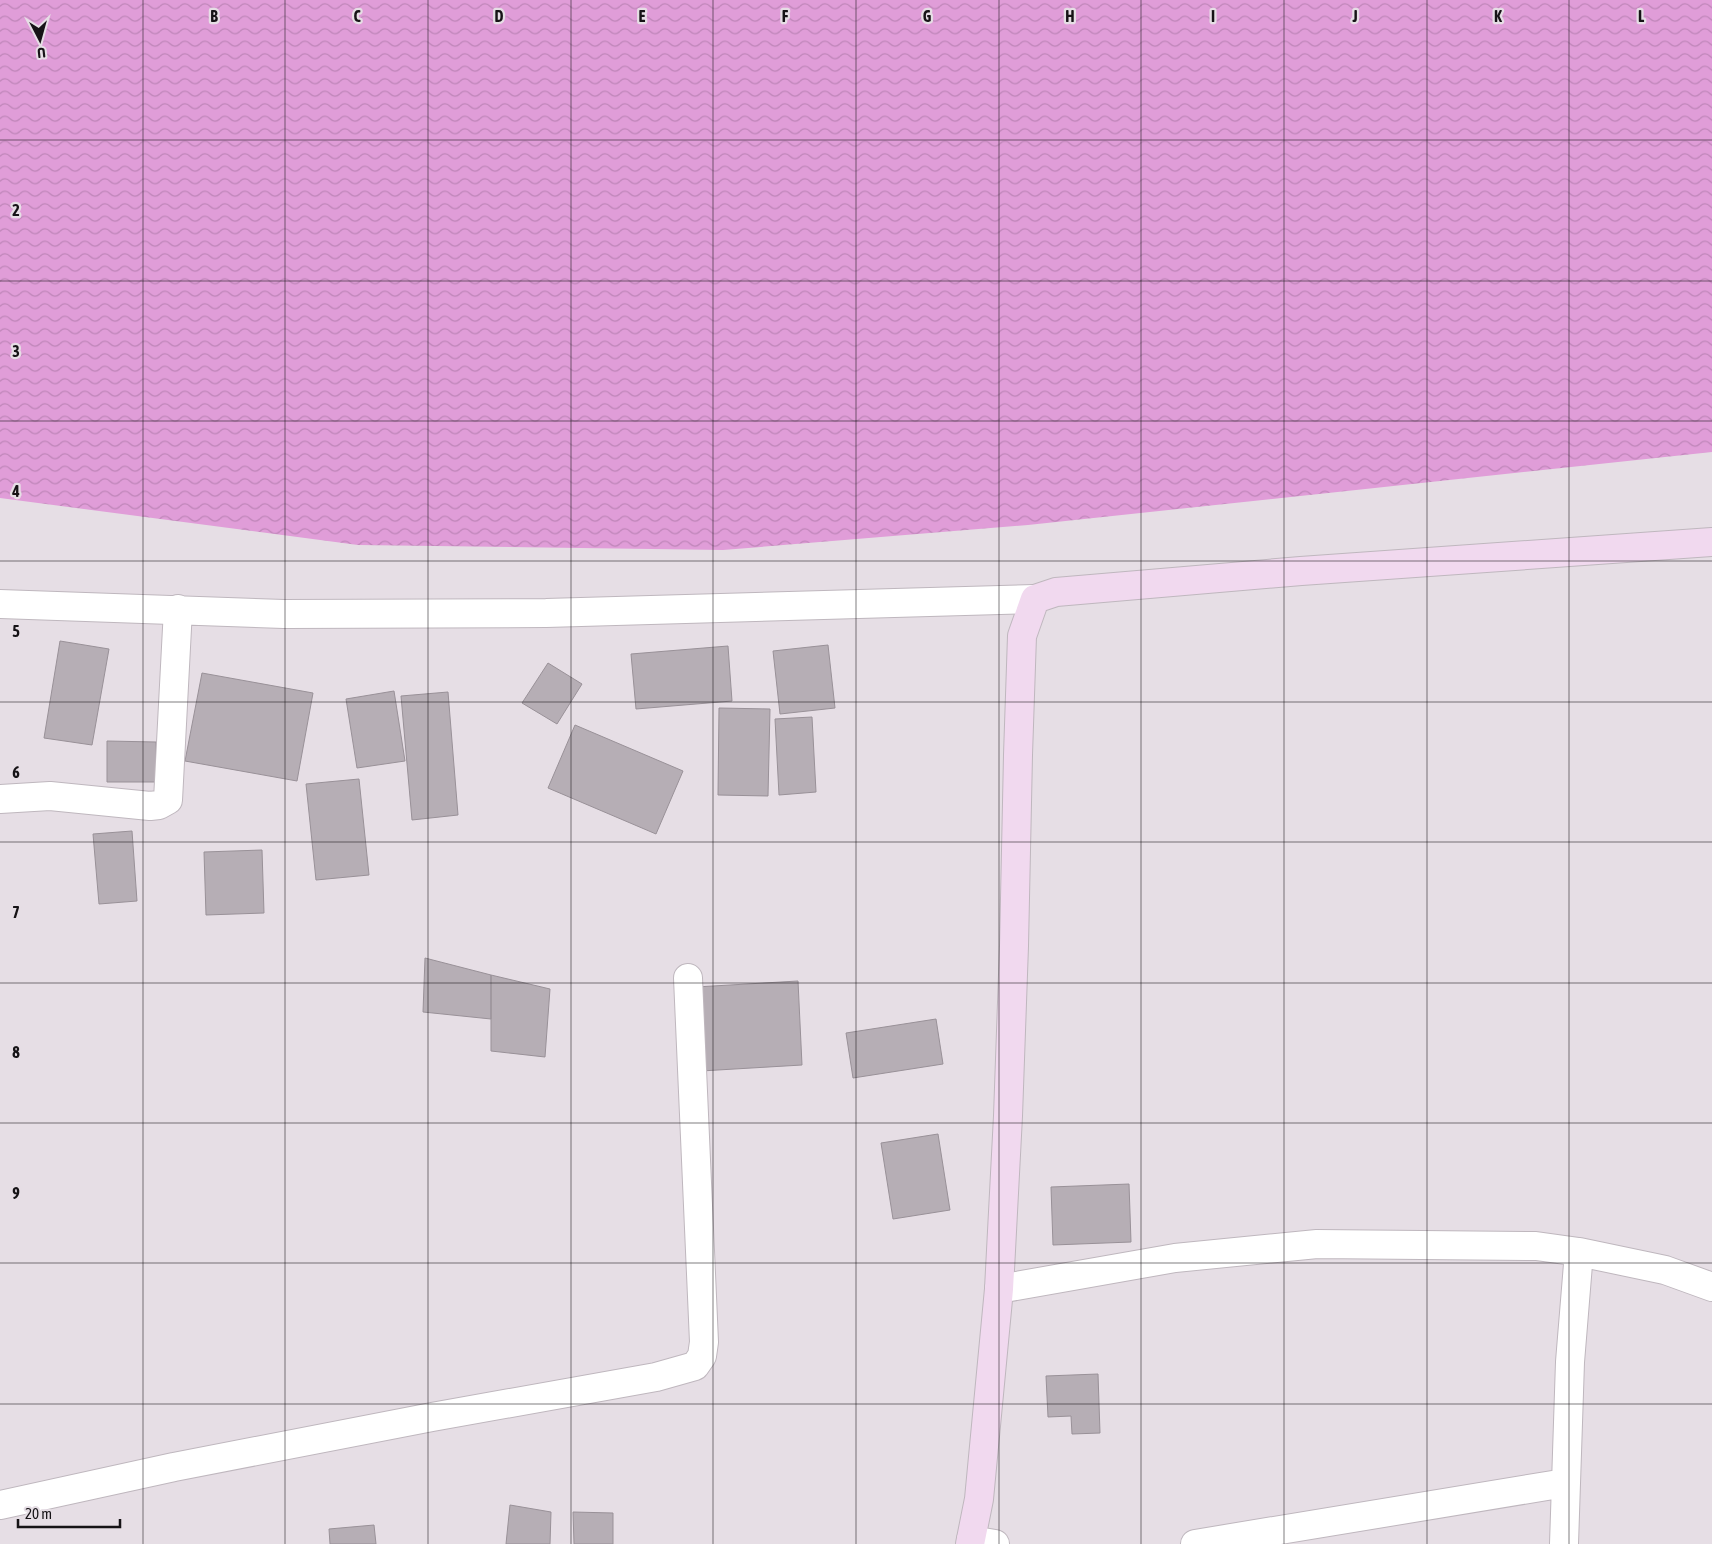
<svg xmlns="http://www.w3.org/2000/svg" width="1712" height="1544" font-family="'Asap Condensed',sans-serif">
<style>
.water{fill:url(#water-waves)}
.building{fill:#b6aeb5;stroke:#999198}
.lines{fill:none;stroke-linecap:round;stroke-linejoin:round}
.minor-casing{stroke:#bfb7be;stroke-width:30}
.secondary-casing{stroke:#bfb7be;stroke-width:30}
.minor{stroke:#fff;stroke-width:28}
.secondary{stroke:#f1d9ef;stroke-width:28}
.grid{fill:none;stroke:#161316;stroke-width:1;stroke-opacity:0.55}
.grid-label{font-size:16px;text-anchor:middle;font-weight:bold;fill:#161316;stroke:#e6dee5;stroke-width:4.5;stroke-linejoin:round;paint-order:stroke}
</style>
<defs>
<pattern id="water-waves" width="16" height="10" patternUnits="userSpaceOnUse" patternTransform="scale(1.25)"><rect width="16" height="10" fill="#e09dd8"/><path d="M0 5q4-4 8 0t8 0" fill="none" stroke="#bf86b9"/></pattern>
</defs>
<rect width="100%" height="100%" fill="#e6dee5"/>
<path class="water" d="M0,0H1712V452L1028,525L723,550L358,545L0,498Z"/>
<path class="building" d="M60,641L109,649L92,745L44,738Z
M828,645L835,708L780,714L773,651Z
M728,646L732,701L636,709L631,654Z
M548,663L582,684L557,724L522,703Z
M202,673L313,693L297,781L185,761Z
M394,691L405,761L357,768L346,699Z
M448,692L458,815L412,820L401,696Z
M719,708L770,709L768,796L718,795Z
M812,717L816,792L779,795L775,719Z
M575,725L683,771L656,834L548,788Z
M107,741L156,742V782H107Z
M359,779L369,875L316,880L306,784Z
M132,831L137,901L99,904L93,834Z
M262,850L264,913L206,915L204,852Z
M425,958L491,975V1019L423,1012Z
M491,975L550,989L545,1057L491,1051Z
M798,981L802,1065L701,1071L696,987Z
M936,1019L943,1064L853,1078L846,1033Z
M938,1134L950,1210L893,1219L881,1143Z
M1129,1184L1131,1242L1053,1245L1051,1187Z
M1098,1374L1100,1433L1072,1434L1071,1416L1048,1417L1046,1376Z
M510,1505L551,1512L550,1544H506Z
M573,1512L613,1513V1544H574Z
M374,1525L376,1544H330L329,1529Z"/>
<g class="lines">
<defs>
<path id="minor" d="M0,604L284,614L546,613L1035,599
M0,799L50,796L150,806L159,805L168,800L178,609
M999,1289L1175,1258L1317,1244L1536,1246L1579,1252L1665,1270L1712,1287
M0,1505L174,1467L432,1417L656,1377L695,1366L702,1356L704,1342L688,978
M971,1540L995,1544
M1195,1544L1565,1483
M1564,1544L1570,1362L1579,1252"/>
<path id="secondary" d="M970,1544L979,1499L999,1289L1008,1116L1014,946L1018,755L1022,636L1035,599L1056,592L1301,571L1712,542"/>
</defs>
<use href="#minor" class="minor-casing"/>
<use href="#secondary" class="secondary-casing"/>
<use href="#minor" class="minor"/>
<use href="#secondary" class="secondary"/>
</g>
<path class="grid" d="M143,0V1544M285,0V1544M428,0V1544M571,0V1544M713,0V1544M856,0V1544M999,0V1544M1141,0V1544M1284,0V1544M1427,0V1544M1569,0V1544M0,140H1712M0,281H1712M0,421H1712M0,561H1712M0,702H1712M0,842H1712M0,983H1712M0,1123H1712M0,1263H1712M0,1404H1712"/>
<g class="grid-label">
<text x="214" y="22">B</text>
<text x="357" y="22">C</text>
<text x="499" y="22">D</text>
<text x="642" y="22">E</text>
<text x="785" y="22">F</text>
<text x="927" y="22">G</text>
<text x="1070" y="22">H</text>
<text x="1213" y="22">I</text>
<text x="1355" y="22">J</text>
<text x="1498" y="22">K</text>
<text x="1641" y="22">L</text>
<text x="16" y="216">2</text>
<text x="16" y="357">3</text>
<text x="16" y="497">4</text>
<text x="16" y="637">5</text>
<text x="16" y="778">6</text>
<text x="16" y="918">7</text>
<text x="16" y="1058">8</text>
<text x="16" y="1199">9</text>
</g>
<g transform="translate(40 40) rotate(174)" stroke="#e6dee5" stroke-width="4" paint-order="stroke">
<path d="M0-4L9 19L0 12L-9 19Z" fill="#161316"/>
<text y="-8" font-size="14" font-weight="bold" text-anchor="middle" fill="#161316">U</text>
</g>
<path d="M18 1519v8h102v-8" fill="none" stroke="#161316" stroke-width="2.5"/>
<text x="25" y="1519" font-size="15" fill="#161316" stroke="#e6dee5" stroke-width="4" paint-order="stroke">20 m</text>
</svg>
